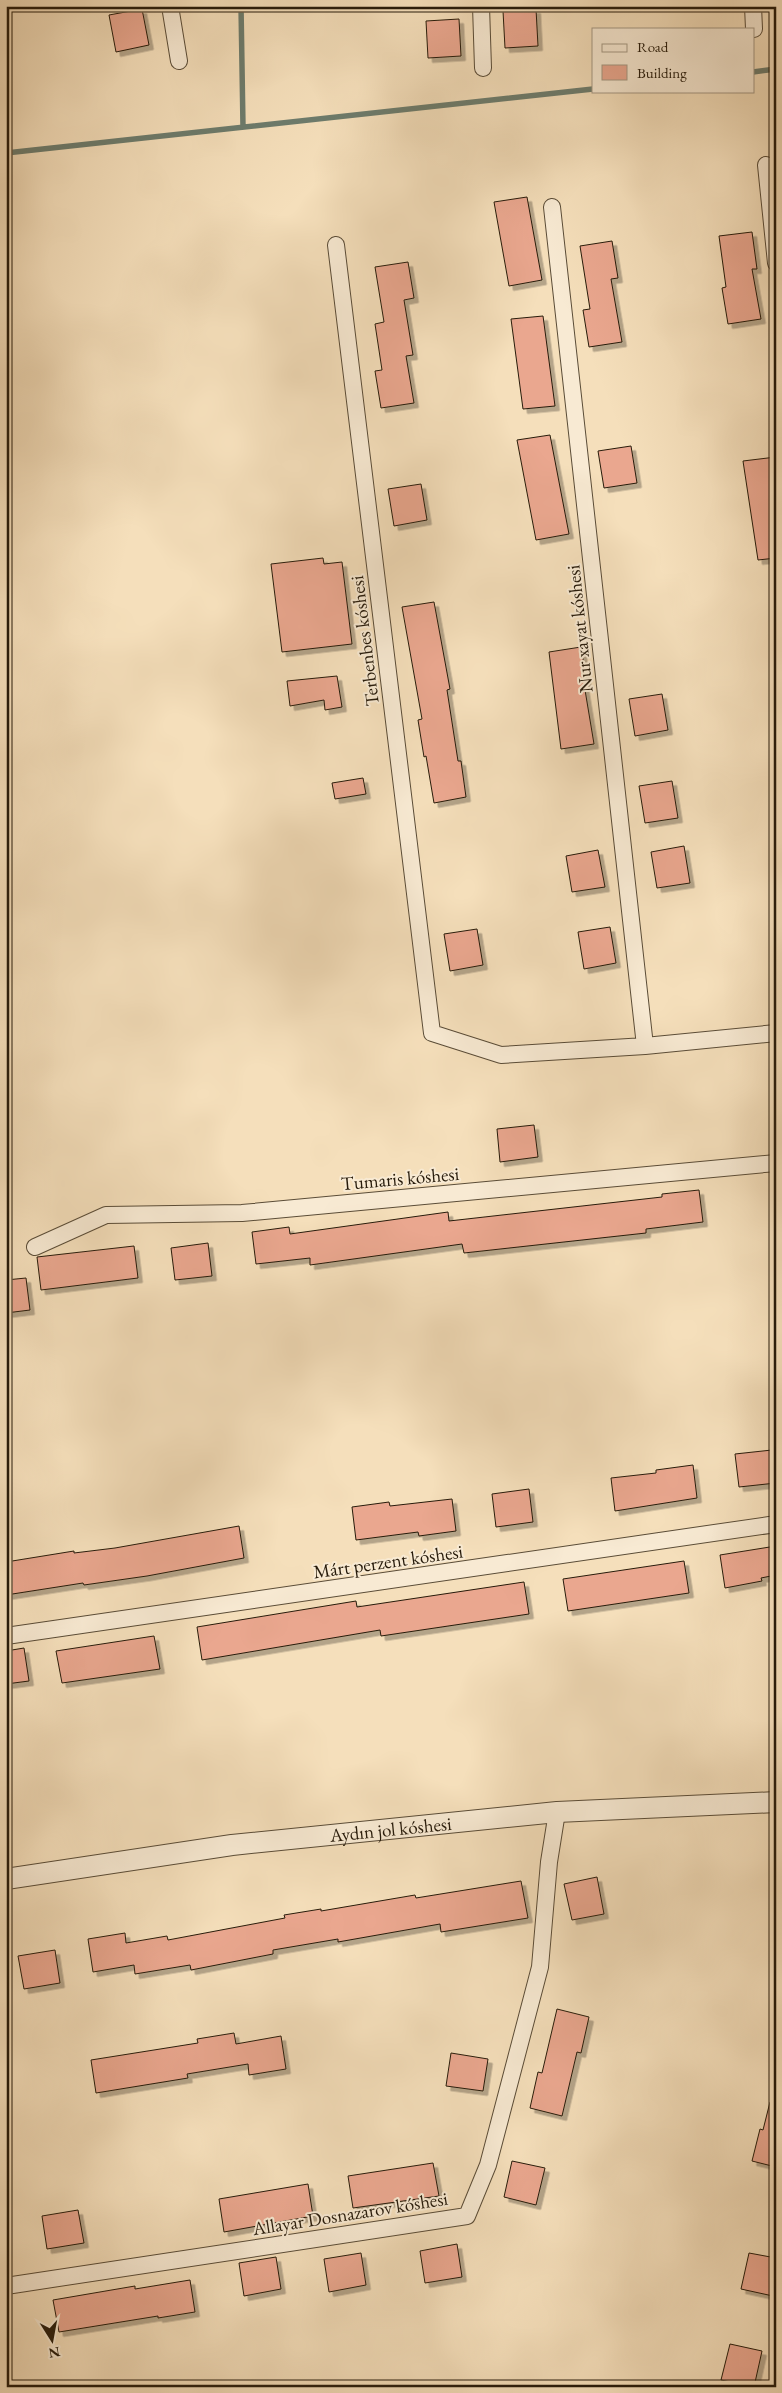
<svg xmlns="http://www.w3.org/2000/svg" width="782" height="2393" font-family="'EB Garamond',serif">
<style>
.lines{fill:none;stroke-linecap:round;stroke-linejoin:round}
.stream{stroke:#6d7c6d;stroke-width:5.5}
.building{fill:#eaa78f;stroke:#271b0b;filter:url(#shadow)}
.minor-casing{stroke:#5a4c37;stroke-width:18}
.tertiary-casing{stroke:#5a4c37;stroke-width:22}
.minor{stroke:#f8ead3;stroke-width:16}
.tertiary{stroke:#f8ead3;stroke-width:20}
.labels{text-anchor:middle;stroke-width:4;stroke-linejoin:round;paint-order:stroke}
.street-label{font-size:19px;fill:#271b0b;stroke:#f8ead3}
</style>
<defs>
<filter id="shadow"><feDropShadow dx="4.5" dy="4.5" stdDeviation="0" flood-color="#0004"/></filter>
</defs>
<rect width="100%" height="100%" fill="#f5dfbb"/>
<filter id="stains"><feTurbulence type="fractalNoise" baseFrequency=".004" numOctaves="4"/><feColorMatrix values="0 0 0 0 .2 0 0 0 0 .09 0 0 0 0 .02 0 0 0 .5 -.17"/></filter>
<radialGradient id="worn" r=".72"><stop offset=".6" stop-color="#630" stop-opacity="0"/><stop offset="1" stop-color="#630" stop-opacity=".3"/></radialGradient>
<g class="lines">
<path class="stream" d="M241,6L243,127
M753,72L776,69
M6,153L593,89"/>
</g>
<path class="building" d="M142,9L149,45L116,52L109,15Z
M536,9L538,46L505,48L503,11Z
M459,19L461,56L428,58L426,21Z
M527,197L542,280L509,286L494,202Z
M752,232L757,269H752L761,319L728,324L722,288L726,287L719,236Z
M612,241L618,278L611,279L622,342L589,347L583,310L590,309L580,246Z
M408,262L414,298L404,300L413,355L406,356L414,403L381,408L375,371L382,370L375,324L384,322L375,267Z
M543,316L555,406L523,409L511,319Z
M550,435L569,534L536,540L517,440Z
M631,446L637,483L604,488L598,451Z
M776,457V558L758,560L743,461Z
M421,484L427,520L394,526L388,489Z
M323,558L324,564L342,562L352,644L282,652L271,564Z
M434,602L450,689L447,690L458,761H461L466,797L434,803L426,756L424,757L418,720L422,719L402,607Z
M581,647L587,684H584L594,744L561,749L549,652Z
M337,676L342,707L325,710L324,700L290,706L287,681Z
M662,694L668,730L635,736L629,699Z
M363,778L366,794L335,799L332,783Z
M672,781L678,818L645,823L639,786Z
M684,846L690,883L657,888L651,852Z
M598,850L605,887L572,892L566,856Z
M610,927L616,963L584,969L578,932Z
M477,929L483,965L450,971L444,934Z
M534,1125L538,1157L500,1162L497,1129Z
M699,1190L703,1222L646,1229V1233L464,1253L462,1244L310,1265V1258L256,1264L252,1232L289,1227L290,1234L448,1212L449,1221L662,1197V1194Z
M208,1243L212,1276L175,1280L171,1248Z
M134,1246L138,1278L41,1290L37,1257Z
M26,1278L30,1310L6,1313V1280Z
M772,1450L776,1483L739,1487L735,1454Z
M693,1465L697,1498L615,1511L611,1478L656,1473V1470Z
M529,1489L533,1522L496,1527L492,1494Z
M452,1499L456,1531L419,1536L418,1532L356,1540L352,1507L389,1502L390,1506Z
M239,1526L244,1558L147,1576L84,1585L83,1583L6,1595V1562L74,1551V1553L115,1548Z
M776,1546V1575L761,1578L762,1581L725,1588L720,1555Z
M684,1561L689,1593L568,1611L563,1579Z
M524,1582L529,1614L381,1636L380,1630L202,1660L197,1627L356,1601L357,1607Z
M154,1636L160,1669L62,1683L56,1651Z
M24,1648L29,1681L6,1684V1651Z
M597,1877L604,1914L572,1920L564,1884Z
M521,1881L528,1918L441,1932L440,1924L338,1942V1939L273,1950V1954L191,1970L190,1965L135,1974L134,1965L93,1972L88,1939L125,1933L126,1943L167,1936L168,1940L285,1918L284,1915L321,1909V1911L415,1895L416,1898Z
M55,1950L60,1983L24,1989L18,1956Z
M557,2009L589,2017L581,2053L577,2052L562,2116L530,2108L538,2072L542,2073Z
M234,2033L236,2044L281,2036L286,2069L249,2075L248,2064L187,2074L188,2078L96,2093L91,2060L198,2043L197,2039Z
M451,2053L488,2059L483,2091L446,2086Z
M770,2102L776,2103V2167L752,2161L760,2129L763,2130Z
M512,2161L545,2168L536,2205L504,2197Z
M433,2163L439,2196L353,2208L348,2176Z
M308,2184L313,2216L224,2232L219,2199Z
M78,2210L84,2243L47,2249L42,2216Z
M457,2244L462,2277L425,2283L420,2251Z
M361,2253L366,2285L329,2292L324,2259Z
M749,2253L776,2258L773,2296L741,2289Z
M276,2257L281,2289L244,2296L239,2263Z
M190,2280L195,2312L158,2318V2316L59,2332L53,2300L135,2286V2289Z
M730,2344L762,2351L754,2387L721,2380Z"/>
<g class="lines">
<defs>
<path id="minor" d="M170,6L179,61
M481,6L483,68
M753,6L754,29
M766,165L776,263
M552,207L645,1046
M336,245L432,1033L501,1055L645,1046L776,1033
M35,1247L106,1215L242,1213L776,1163
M6,1636L776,1524
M6,2286L467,2216L488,2165L540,1967L549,1862L557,1812"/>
<g id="tertiary">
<path id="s1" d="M6,1879L232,1845L557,1812L776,1802"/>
</g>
</defs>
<use href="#minor" class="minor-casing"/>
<use href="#tertiary" class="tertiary-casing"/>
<use href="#minor" class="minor"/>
<use href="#tertiary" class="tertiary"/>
</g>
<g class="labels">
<g class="street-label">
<text transform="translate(579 629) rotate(-96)" y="7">Nur xayat kóshesi</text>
<text transform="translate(364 641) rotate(-97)" y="7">Terbenbes kóshesi</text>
<text transform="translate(400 1178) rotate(-5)" y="7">Tumaris kóshesi</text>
<text transform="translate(388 1561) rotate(-8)" y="7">Márt perzent kóshesi</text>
<text dy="7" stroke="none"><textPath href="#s1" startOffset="388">Aydın jol kóshesi</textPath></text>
<text transform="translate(350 2213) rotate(-9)" y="7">Allayar Dosnazarov kóshesi</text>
</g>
</g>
<rect width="782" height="2393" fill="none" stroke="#f5dfbb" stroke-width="25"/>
<rect x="8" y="8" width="767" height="2378" fill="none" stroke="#271b0b" stroke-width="2.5"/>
<rect x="12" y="12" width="757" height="2368" fill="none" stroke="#271b0b"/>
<rect x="592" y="28" width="162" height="65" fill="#f8ead3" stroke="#a49783"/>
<rect x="602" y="44" width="25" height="8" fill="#f8ead3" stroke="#a49783"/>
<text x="637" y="52" font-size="15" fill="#271b0b">Road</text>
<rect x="602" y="65" width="25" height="15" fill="#eaa78f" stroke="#a49783"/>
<text x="637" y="78" font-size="15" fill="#271b0b">Building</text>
<g transform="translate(52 2340) rotate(169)" stroke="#f8ead3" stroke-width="4" paint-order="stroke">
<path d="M0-4L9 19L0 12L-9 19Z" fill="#271b0b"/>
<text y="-8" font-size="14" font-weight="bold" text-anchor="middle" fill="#271b0b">N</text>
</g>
<rect width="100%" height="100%" filter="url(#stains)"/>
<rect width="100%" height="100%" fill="url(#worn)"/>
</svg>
